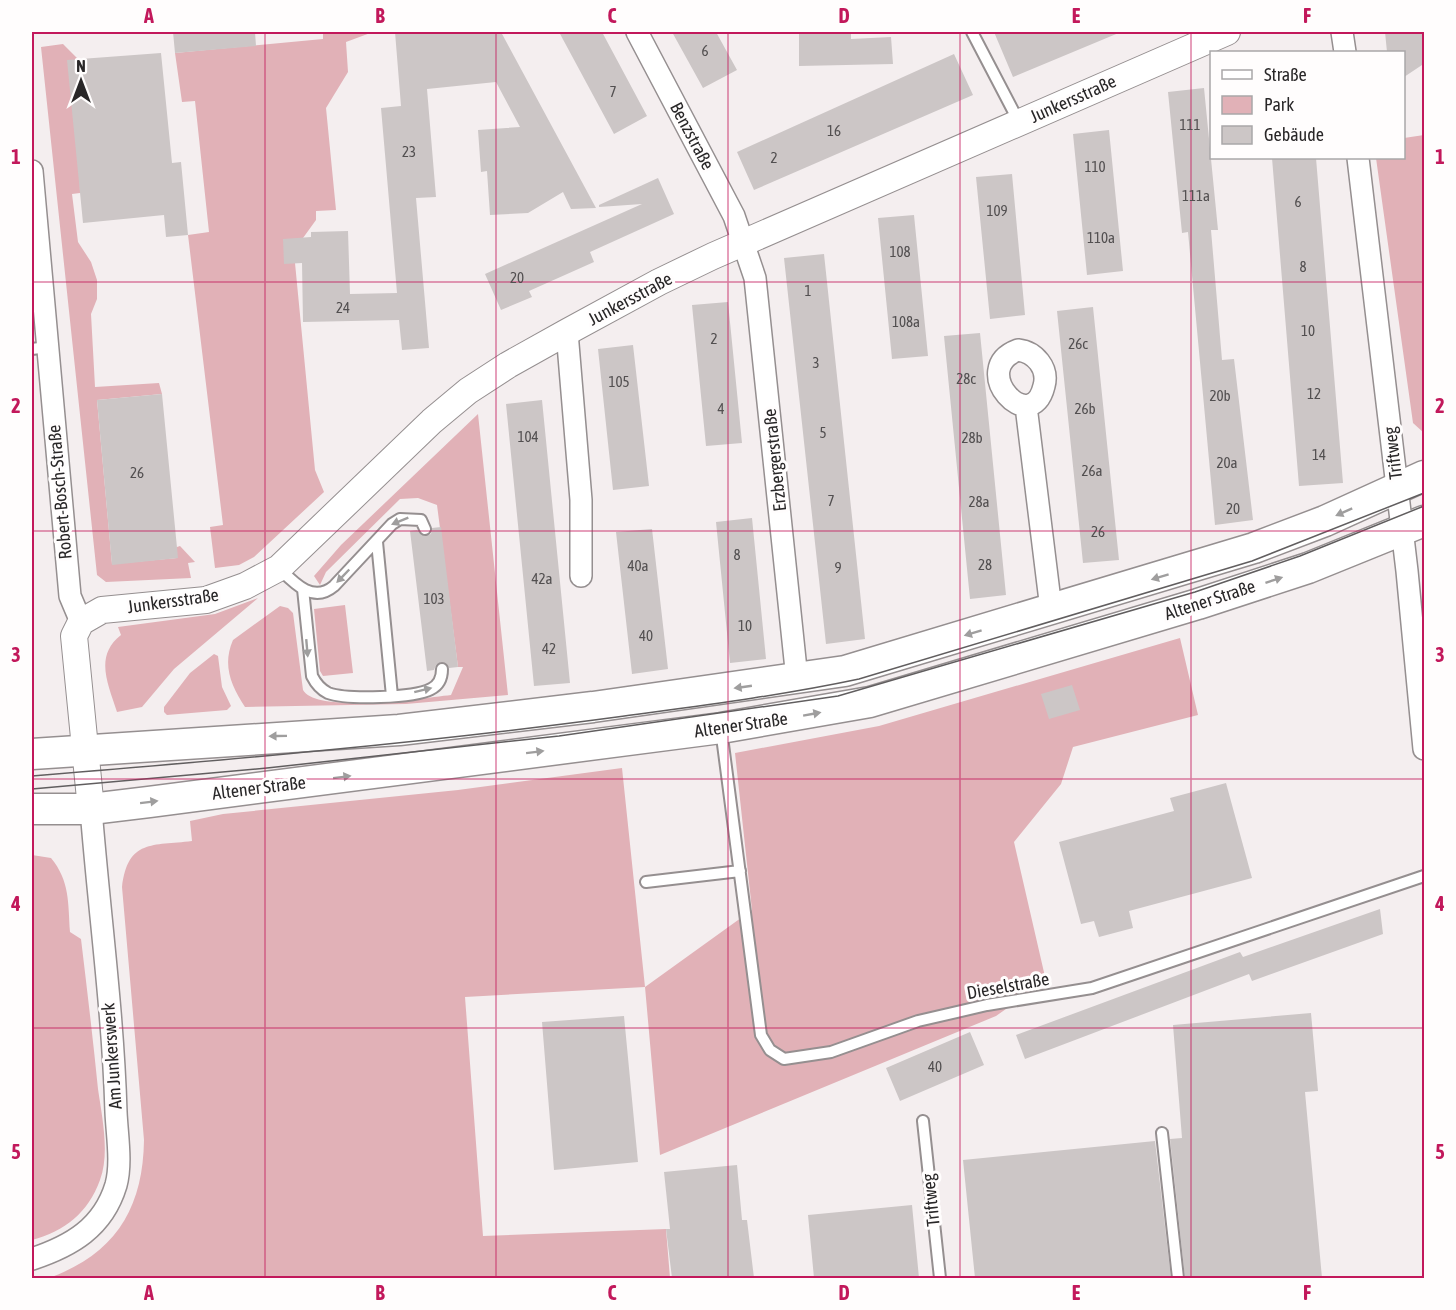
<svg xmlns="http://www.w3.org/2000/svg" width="1456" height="1310" font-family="'Asap Condensed',sans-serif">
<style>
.green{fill:#e1b1b7}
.building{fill:#ccc6c6}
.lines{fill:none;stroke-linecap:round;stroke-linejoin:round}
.service-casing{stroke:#958f90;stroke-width:14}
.minor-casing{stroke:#958f90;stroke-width:24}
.tertiary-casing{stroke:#958f90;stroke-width:28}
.secondary-casing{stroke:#958f90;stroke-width:33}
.service{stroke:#fff;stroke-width:10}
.minor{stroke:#fff;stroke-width:21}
.tertiary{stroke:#fff;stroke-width:26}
.secondary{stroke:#fff;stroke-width:30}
.tram{stroke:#615e5f;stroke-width:1.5}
.oneway{fill:#9f9e9e}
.grid{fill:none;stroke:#c2185b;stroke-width:1.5;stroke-opacity:0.55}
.labels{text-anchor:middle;stroke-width:6;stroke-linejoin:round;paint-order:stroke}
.number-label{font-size:15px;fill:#524f50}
.street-label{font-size:18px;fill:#292728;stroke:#fffdfd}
.neatline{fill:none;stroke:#c2185b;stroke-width:2}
.grid-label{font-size:20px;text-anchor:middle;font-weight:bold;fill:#c2185b}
</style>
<rect width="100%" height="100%" fill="#f4eeef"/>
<path class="green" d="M323,32H373L346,42L348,72L326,108L336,210L316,211V220L303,238L295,263L315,470L324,492L254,557L239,565L215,568L210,527L223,525L188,235L209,232L195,101L182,102L175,53L323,39Z
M63,44L78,59L80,193L72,194L78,242L91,262L97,280V299L91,314L95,387L159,383L162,394L97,400L112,564L177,558V547L180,546L195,562L188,563L191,578L106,582L97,575L41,47Z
M1424,135V433L1413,423L1376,158H1404V138Z
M478,414L508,695L406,704L245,707C231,686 222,665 233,640L280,606L288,608L293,613L303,690C317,714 423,698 451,695L463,667H458L437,505L418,498L400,499L326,572L320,585L314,576L341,545Z
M258,598L174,669L142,707L117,712C108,684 94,656 121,635L118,627L215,614Z
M345,605L353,673L323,676L320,671L314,609Z
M1180,638L1198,715L1073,747L1061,784L1014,842L1046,981L996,1016L660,1155L645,987L465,997L483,1236L666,1229L670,1278H49C115,1254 143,1209 144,1140L122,887C128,839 152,846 192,841L190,821L223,814L458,790L622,768L645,987L752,910L735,753L879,726Z
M214,654L218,656L222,687L231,706L227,710L167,715L164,712V707L190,673Z
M32,855L51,858C70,881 68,903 70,932L81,939C87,989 93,1039 98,1089C102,1117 110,1153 100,1180C88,1213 65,1231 32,1240Z"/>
<path class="building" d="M173,32H255L256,46L175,53Z
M395,32H501L596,208L571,209L563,192L528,213L490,215L487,171L481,172L478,130L520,127L496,82L427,89L436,197L416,198L429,348L402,350L399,320L303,322L302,263L284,264L283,239L311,237V232L348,231L350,294L397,293L381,108L401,106Z
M559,32H602L647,116L614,134Z
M672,32H716L737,70L703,88Z
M799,32H851V39L891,37L893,64L799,66Z
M994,32H1121L1013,77Z
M1385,32H1425V63L1404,77V52H1387Z
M161,53L172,163L181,162L188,235L166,237L164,215L83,223L67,60Z
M954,54L973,95L754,190L737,152Z
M1204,88L1218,230H1211L1222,360L1234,359L1253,520L1215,525L1188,232L1182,233L1168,92Z
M1109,130L1123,271L1087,275L1073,134Z
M1272,158H1316L1343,483L1299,486Z
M1012,174L1025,315L990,319L976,177Z
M658,178L674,214L590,252L594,262L529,291L532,297L501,310L485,274L642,204L599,207V205Z
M914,215L928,356L892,359L878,218Z
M824,254L865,639L826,644L784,258Z
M728,302L742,443L706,446L692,305Z
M1093,307L1119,560L1083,563L1057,311Z
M980,333L1006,595L970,599L944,336Z
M633,345L649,486L613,490L598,349Z
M162,394L178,558L112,565L97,400Z
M542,400L570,683L534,686L506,404Z
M752,518L766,659L730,663L716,522Z
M441,527L458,667L449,668L442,662L436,665L434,670L427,671L410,531L417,530L425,536L431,534L432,528Z
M652,529L668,669L632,674L616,532Z
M1072,685L1080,710L1049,719L1041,694Z
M1226,783L1252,878L1129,911L1133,928L1099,937L1094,921L1081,924L1059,842L1174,811L1170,798Z
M1380,909L1383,934L1252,981L1249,974L1025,1059L1016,1035L1240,952L1243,957Z
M1311,1013L1318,1091L1305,1092L1322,1278H1185L1170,1139L1182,1138L1173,1025Z
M624,1016L638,1162L554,1170L542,1022Z
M970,1032L984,1065L900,1101L886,1068Z
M1155,1141L1171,1278H975L963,1160Z
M737,1165L742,1220H747L754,1278H672L666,1229H670L664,1172Z
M912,1205L919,1278H814L808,1215Z"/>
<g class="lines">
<defs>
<path id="service" d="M972,32L1019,122
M32,349L47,347
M377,542L392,696
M279,568C294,583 313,604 334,586L392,524L400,519L421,520L425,529
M303,589L312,676C316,684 320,689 328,693C347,700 414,698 431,689C439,685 442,678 442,669
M721,729L761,1035L770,1050L784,1059L831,1052L918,1021L987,1005L1092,988L1424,876
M646,882L740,871
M923,1121L940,1278
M1162,1133L1178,1278"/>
<path id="minor" d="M637,32L734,216L755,278L797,679
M1342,32L1345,52
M1358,158L1407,571L1424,749
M32,171L70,596L81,622
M567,332L581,500V576
M1018,350C1035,352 1049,368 1044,386C1031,439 967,369 1018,350Z
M1026,406L1051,609
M32,1259C71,1246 103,1228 116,1185C122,1163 117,1135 116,1112C113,1011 99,910 91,809"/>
<path id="tertiary" d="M91,809L74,636L81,622L102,610L206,600L245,586L279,568L432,421L468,391L508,365L567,332L659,282L713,256L1227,32"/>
<path id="secondary" d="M32,754L399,730L593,707L845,671L1254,548L1325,521L1424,476
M32,809H91L149,802L721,728L870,702L1198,604L1308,568L1424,521"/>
</defs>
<use href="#service" class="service-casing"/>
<use href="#minor" class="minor-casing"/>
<use href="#tertiary" class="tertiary-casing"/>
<use href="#secondary" class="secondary-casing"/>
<use href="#service" class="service"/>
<use href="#minor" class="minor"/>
<use href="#tertiary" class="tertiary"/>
<use href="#secondary" class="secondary"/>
<path class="tram" d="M32,776C227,760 423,743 617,717C698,706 779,696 859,679L1252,561L1424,493
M32,789L267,768L559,736L838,696L1195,592L1300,556L1424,506"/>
</g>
<defs><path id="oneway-solid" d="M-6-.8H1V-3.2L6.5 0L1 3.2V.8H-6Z" transform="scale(1.5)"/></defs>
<g class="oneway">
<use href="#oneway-solid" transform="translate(1344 512) rotate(156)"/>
<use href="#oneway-solid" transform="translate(400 521) rotate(158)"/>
<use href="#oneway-solid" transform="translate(343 576) rotate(134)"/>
<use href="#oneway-solid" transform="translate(1160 577) rotate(163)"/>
<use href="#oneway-solid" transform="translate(1274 580) rotate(-18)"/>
<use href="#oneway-solid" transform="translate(973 633) rotate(163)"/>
<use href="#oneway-solid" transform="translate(307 648) rotate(85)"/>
<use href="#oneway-solid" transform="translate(743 687) rotate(172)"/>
<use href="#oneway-solid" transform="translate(423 690) rotate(-14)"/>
<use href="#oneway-solid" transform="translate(812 714) rotate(-10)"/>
<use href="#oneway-solid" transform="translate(278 736) rotate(179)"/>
<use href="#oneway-solid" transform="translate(535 752) rotate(-7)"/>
<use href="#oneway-solid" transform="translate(342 777) rotate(-7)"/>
<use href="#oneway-solid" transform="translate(149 802) rotate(-7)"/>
</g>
<path class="grid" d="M265,32V1278M496,32V1278M728,32V1278M960,32V1278M1191,32V1278M32,282H1424M32,531H1424M32,779H1424M32,1028H1424"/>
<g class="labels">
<g class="number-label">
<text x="705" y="56">6</text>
<text x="613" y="97">7</text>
<text x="1190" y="130">111</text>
<text x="834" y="136">16</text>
<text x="409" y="157">23</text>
<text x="774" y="163">2</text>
<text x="1095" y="172">110</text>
<text x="1196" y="201">111a</text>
<text x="1298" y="207">6</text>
<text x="997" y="216">109</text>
<text x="1101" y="243">110a</text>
<text x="900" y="257">108</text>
<text x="1303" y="272">8</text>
<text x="517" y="283">20</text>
<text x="808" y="296">1</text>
<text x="343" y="313">24</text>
<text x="906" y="327">108a</text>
<text x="1308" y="336">10</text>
<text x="714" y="344">2</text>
<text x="1078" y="349">26c</text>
<text x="816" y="368">3</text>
<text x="966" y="384">28c</text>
<text x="619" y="387">105</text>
<text x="1314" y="399">12</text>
<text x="1220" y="401">20b</text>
<text x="721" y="414">4</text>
<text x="1085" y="414">26b</text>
<text x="823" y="438">5</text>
<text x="528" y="442">104</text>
<text x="972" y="443">28b</text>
<text x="1319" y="460">14</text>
<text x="1227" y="468">20a</text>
<text x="1092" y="476">26a</text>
<text x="137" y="478">26</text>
<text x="831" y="506">7</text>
<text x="979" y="507">28a</text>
<text x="1233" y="514">20</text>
<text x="1098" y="537">26</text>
<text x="737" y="560">8</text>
<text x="985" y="570">28</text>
<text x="638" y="571">40a</text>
<text x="838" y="573">9</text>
<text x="542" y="584">42a</text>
<text x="434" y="604">103</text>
<text x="745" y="631">10</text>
<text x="646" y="641">40</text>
<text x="549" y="654">42</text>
<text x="935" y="1072">40</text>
</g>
<g class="street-label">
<text transform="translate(1073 99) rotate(-24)" y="6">Junkersstraße</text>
<text transform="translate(692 136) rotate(62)" y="6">Benzstraße</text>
<text transform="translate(630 299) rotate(-28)" y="6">Junkersstraße</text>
<text transform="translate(1393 453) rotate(-97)" y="6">Triftweg</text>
<text transform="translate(775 460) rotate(-96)" y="6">Erzbergerstraße</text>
<text transform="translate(60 492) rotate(-95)" y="6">Robert-Bosch-Straße</text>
<text transform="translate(1210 600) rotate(-18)" y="6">Altener Straße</text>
<text transform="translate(173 601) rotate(-8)" y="6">Junkersstraße</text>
<text transform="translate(741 725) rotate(-8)" y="6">Altener Straße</text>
<text transform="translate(259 788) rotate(-7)" y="6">Altener Straße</text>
<text transform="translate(1008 986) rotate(-10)" y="6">Dieselstraße</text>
<text transform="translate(112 1056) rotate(-94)" y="6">Am Junkerswerk</text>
<text transform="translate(931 1200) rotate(-96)" y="6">Triftweg</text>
</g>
</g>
<rect width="1456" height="1310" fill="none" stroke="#fffdfd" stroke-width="66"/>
<rect x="1210" y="51" width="195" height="108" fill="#fffdfd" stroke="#a9a7a8" stroke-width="1.5"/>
<rect x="1222" y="70" width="30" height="9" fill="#ffffff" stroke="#a9a7a8" stroke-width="1.5"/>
<text x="1264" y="81" font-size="18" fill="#292728">Straße</text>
<rect x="1222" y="96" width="30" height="18" fill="#e1b1b7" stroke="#a9a7a8" stroke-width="1.5"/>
<text x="1264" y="111" font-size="18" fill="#292728">Park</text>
<rect x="1222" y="126" width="30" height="18" fill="#ccc6c6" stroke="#a9a7a8" stroke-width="1.5"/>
<text x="1264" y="141" font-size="18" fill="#292728">Gebäude</text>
<g transform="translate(81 81)" stroke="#fffdfd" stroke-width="4.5" paint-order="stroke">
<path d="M0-4.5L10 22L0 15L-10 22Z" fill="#292728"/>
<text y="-9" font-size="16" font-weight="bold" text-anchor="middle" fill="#292728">N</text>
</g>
<rect x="33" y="33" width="1390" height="1244" class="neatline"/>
<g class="grid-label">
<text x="149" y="23">A</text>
<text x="380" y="23">B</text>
<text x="612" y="23">C</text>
<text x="844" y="23">D</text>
<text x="1076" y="23">E</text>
<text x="1307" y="23">F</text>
<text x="16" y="164">1</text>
<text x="1440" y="164">1</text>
<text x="16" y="413">2</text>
<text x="1440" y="413">2</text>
<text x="16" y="662">3</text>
<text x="1440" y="662">3</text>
<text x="16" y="911">4</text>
<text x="1440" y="911">4</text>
<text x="16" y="1159">5</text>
<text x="1440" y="1159">5</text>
<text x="149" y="1300">A</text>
<text x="380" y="1300">B</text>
<text x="612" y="1300">C</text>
<text x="844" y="1300">D</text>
<text x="1076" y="1300">E</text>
<text x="1307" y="1300">F</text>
</g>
</svg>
